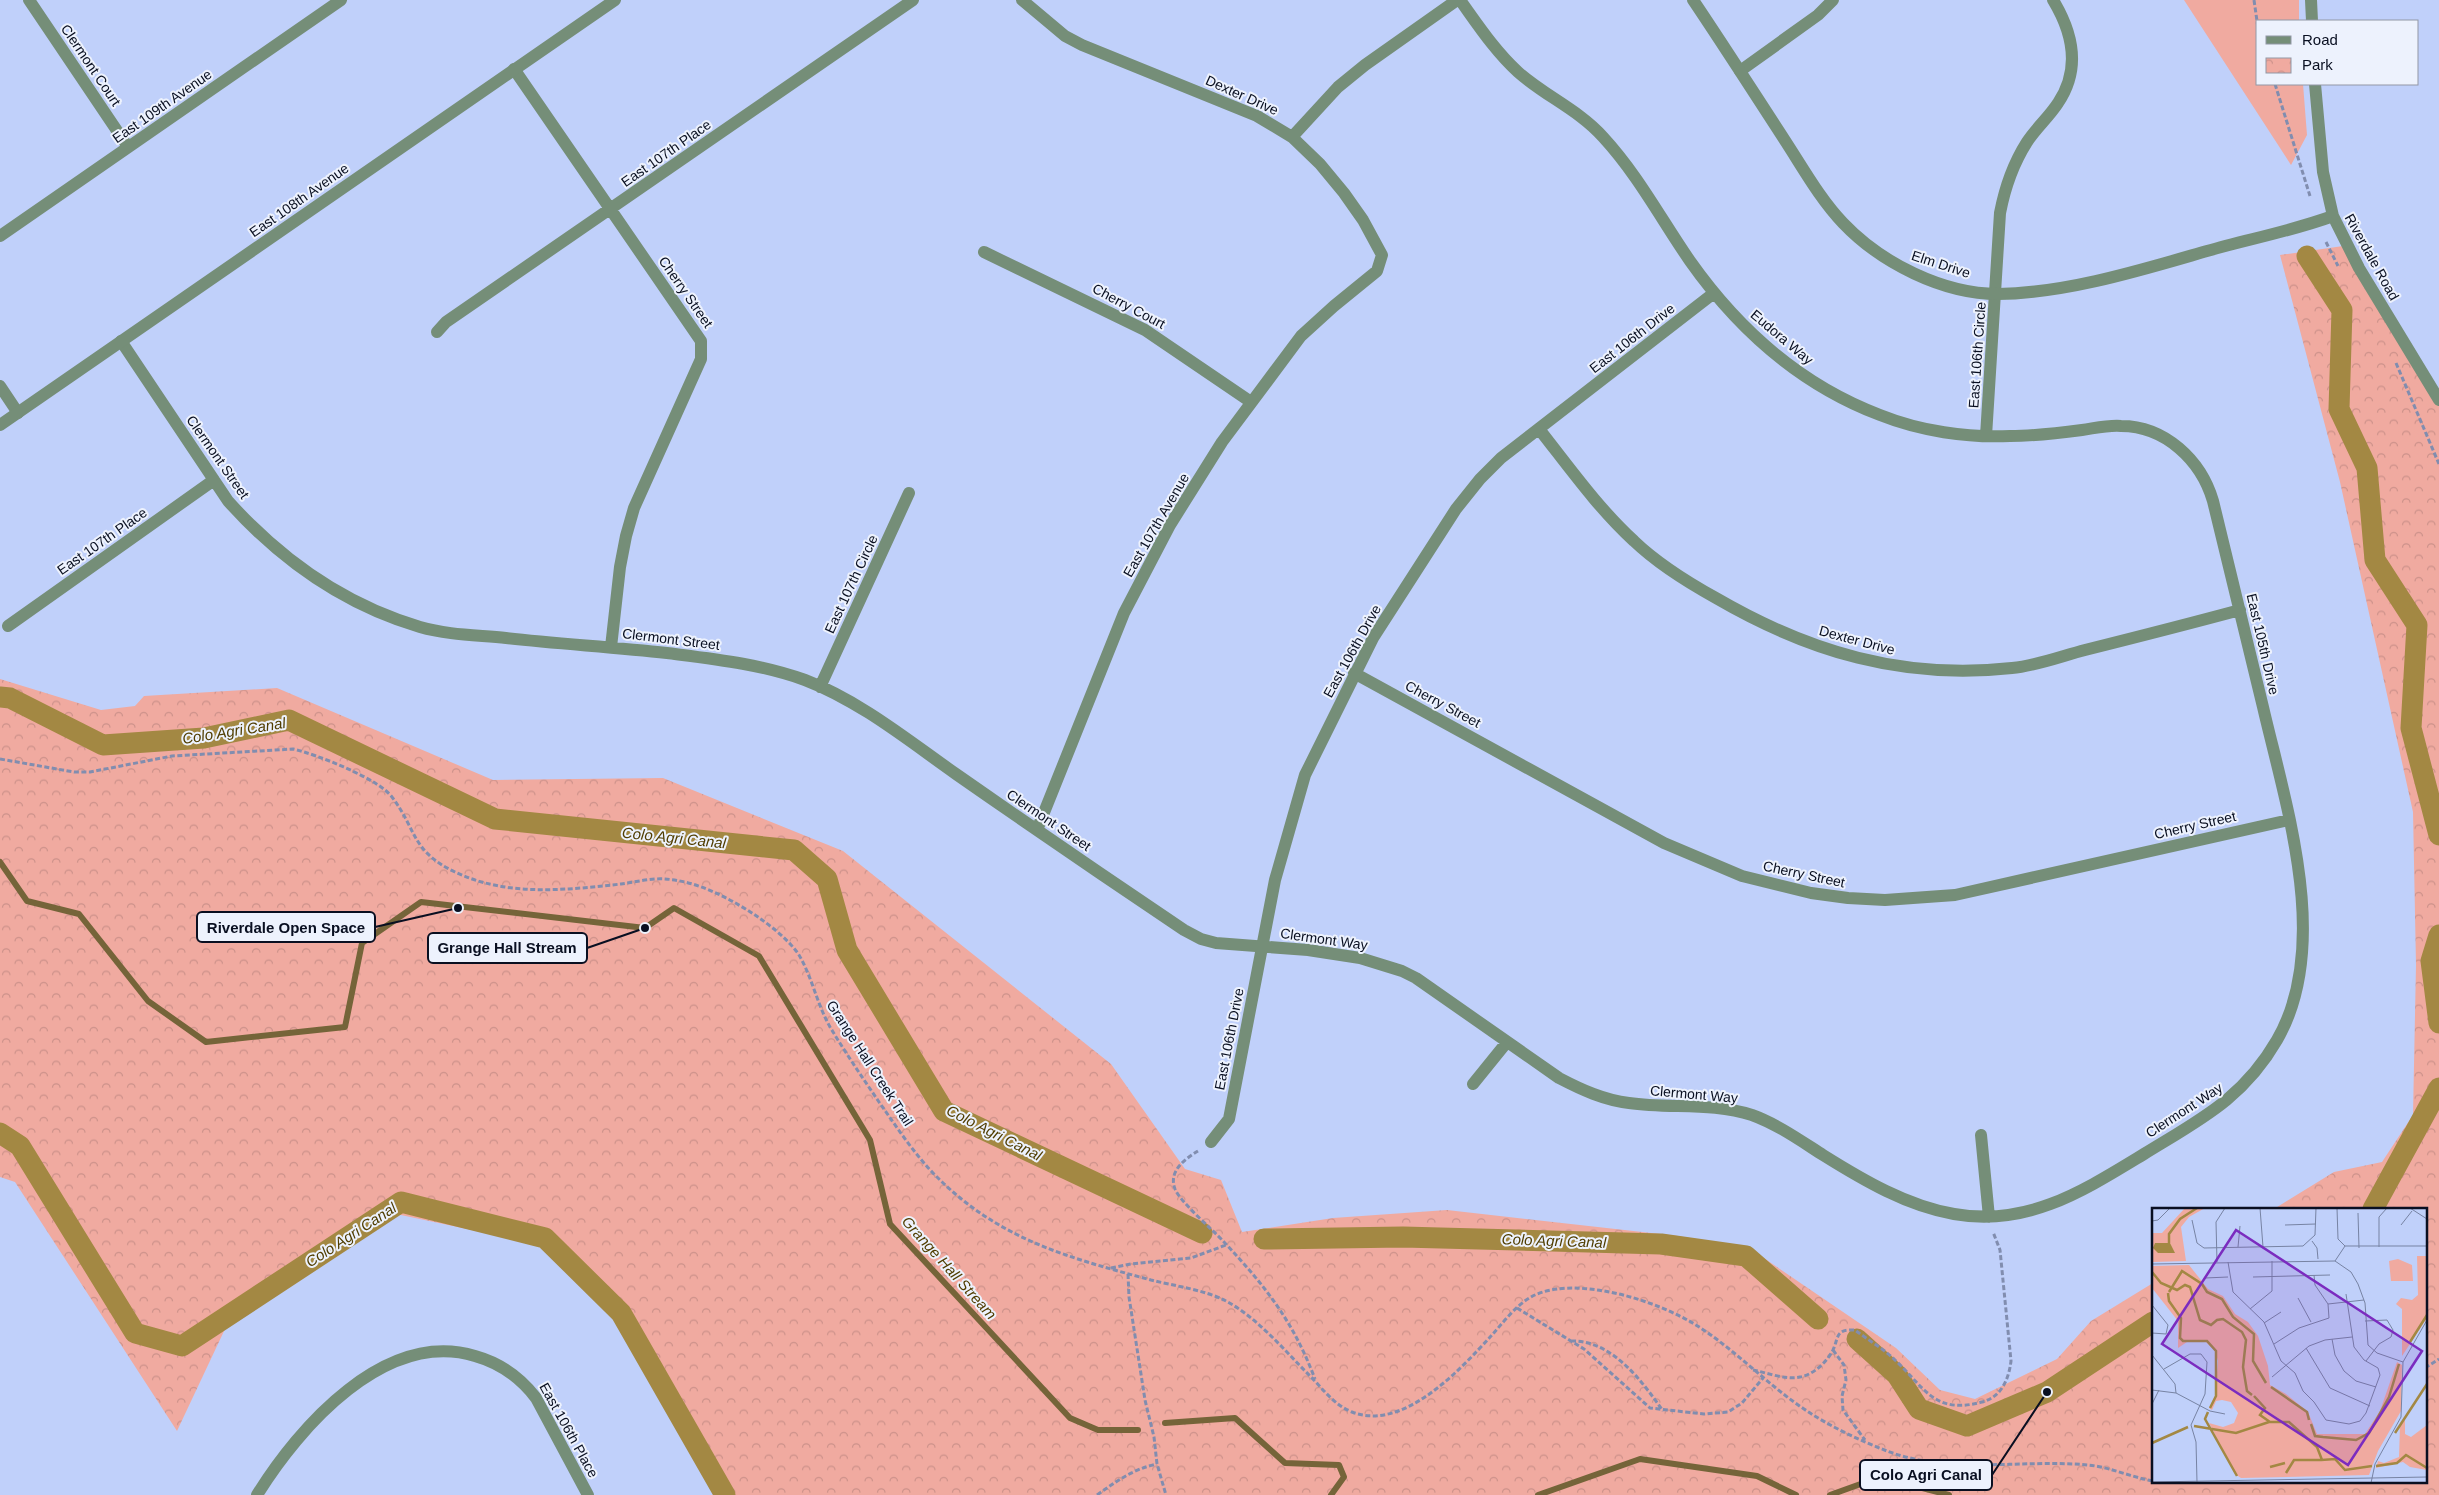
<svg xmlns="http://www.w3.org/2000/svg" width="2439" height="1495" font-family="Helvetica,sans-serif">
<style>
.grass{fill:#f0aaa0}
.park{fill:url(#park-crowns)}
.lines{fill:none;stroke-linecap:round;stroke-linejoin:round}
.stream{stroke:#756439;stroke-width:6}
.canal{stroke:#a38843;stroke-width:21}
.path{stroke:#818daf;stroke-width:3;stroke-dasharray:5 2.5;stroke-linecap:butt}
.minor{stroke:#758e78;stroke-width:12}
.tertiary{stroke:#758e78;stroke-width:12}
.labels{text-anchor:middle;stroke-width:4;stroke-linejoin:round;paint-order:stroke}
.street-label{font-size:14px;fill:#090f21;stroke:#edf2fd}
.water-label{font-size:15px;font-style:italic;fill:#503d01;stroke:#edf2fd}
.inset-river{fill:none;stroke:#a38843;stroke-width:2.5}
.inset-road{fill:none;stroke:#7783a3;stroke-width:1}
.view{fill:#7b2cbf;fill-opacity:0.15;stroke:#7b2cbf;stroke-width:2.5}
.inset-edge{fill:none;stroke:#090f21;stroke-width:2.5}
.leader{fill:none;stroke:#090f21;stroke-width:2}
.callout-dot{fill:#090f21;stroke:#edf2fd;stroke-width:2}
.callout{fill:#edf2fd;stroke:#090f21;stroke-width:2}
.callout-label{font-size:15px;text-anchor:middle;font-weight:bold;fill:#090f21}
</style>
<defs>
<pattern id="park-crowns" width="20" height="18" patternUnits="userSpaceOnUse" patternTransform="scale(1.25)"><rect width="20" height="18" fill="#f0aaa0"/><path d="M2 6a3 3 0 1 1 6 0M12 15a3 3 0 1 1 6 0" fill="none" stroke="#cc918a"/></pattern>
</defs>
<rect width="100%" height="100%" fill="#c0d0fa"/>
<path class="grass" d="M2184,0H2299V21H2258V84H2303L2307,135L2291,165Z"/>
<path class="park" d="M2343,246L2439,404V1495H715L617,1314L539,1244L396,1214L225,1329L177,1431L15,1182L0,1177V679L101,710L135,706L144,696L277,688L493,780L663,778L843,851L1111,1064L1185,1169L1221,1180L1242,1232L1333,1218L1447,1210L1678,1236L1749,1248L1896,1348L1940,1390L1975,1399L2057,1359L2091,1321L2153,1283V1481H2425V1209H2274L2334,1172L2382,1162L2413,1115L2416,965L2413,812L2340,482L2280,255Z"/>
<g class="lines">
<path class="stream" d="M0,862L27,901L79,914L148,1001L206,1042L345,1027L362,943L421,902L645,928L674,908L759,956L870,1140L890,1224L1070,1418L1098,1430H1138
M1165,1423L1235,1418L1285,1463L1339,1465L1344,1477L1331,1495
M1538,1495L1640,1459L1757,1476L1796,1495
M1830,1495L1880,1477L1949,1495"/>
<path class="canal" d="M2307,256L2342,310L2339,409L2367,468L2375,560L2417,625L2411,728L2439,835
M0,697L10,698L103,745L204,738L289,720L495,819L794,850L827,879L847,950L944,1111L1202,1233
M2439,935L2431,961L2439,1023
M0,1133L20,1146L135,1333L182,1346L401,1202L545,1238L621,1313L725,1495
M2373,1209L2439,1088
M1264,1239L1403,1237L1661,1244L1746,1256L1818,1319
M1857,1339L1897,1375L1919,1409L1967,1426L2047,1392L2153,1322"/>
<path class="path" d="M2254,0L2258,28
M2275,84L2310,196
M2326,242L2338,266
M2396,363L2439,464
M0,759L74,772H90L172,756L293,749C316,754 379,779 392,797C417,830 411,851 455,872C507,897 566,890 621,884C635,882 651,878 665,879C698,881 731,899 758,917C772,927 789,940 799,955C812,977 817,1004 830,1027C845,1052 862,1077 879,1102C896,1126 913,1152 933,1173C997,1239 1066,1257 1151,1280C1175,1286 1205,1290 1226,1301C1259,1319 1284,1350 1310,1376C1323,1389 1334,1405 1352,1412C1403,1432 1460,1370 1491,1336C1503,1323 1515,1306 1531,1297C1543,1290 1560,1288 1574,1288C1614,1289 1657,1303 1691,1322C1732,1346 1767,1385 1807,1411C1831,1427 1861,1441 1887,1451C1950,1475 2022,1459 2088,1465C2109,1467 2131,1477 2153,1481
M1198,1151C1185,1159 1168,1171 1175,1189C1181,1203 1212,1229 1224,1242C1266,1287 1293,1321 1315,1379
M1111,1268L1131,1264L1191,1258L1226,1245
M1128,1274L1129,1297L1145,1400L1154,1437L1157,1464L1166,1495
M1517,1308L1584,1349L1650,1408L1704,1414L1728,1412L1742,1403L1763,1378
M1571,1341C1612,1340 1642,1381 1663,1411
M1833,1350L1844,1365L1846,1380L1842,1396L1843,1410L1865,1440
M2425,1368L2439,1359
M1753,1370C1768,1373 1785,1380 1800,1377C1813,1375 1827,1362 1833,1350C1839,1337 1835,1329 1855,1330C1868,1340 1884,1349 1895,1360C1925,1388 1934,1415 1982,1402C2002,1397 2009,1378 2011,1361L2000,1250L1993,1232
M1097,1495C1117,1481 1133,1469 1157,1464"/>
<path class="minor" d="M29,0L128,147
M1022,0L1065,36L1082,45L1257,116L1292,137L1320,164L1344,193L1363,220L1382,255L1377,271L1334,306L1301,336L1222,442L1170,525L1124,613L1037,830
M514,69L701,341V359L634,508L626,536L620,567L611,647
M1740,71L1818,15L1833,0
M1292,137L1338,87L1365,65L1457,0
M0,236L341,0
M984,252L1145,330L1251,402
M437,332L446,322L913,0
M121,341L228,501C280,559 345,605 420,627C448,635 477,635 506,638C560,644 614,647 667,653C714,659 761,664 805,680C860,701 909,741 956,774C1032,827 1108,879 1184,930L1201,939L1216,943L1308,950L1360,958L1402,971L1416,978L1559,1078C1582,1090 1604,1100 1629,1103C1670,1109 1712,1102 1752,1115C1777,1124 1801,1141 1823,1155C1863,1180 1907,1206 1954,1214C2028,1227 2083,1191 2144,1154C2199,1120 2243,1099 2277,1040C2332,945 2286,806 2263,707C2246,638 2230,569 2213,501C2201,460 2165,426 2121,426C2108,425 2096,428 2082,430C2059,433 2034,436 2010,436C1967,438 1920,431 1880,415C1801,385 1738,329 1690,261C1661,219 1638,175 1603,137C1579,110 1545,96 1518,72C1495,51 1478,25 1460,0
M0,386L18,413
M1539,429C1569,467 1598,508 1634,541C1658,564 1687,582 1716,598C1809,652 1903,680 2012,668C2036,666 2062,656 2085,650C2137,637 2188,624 2240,610
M1986,436L2000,213C2005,187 2013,164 2027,142C2036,128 2049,117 2058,103C2081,69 2073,33 2053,0
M8,626L214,480
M1354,673L1664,843L1742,876L1811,893L1848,898L1885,900L1955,895L2289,820
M820,687L909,493
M1473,1084L1507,1042
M1981,1135L1989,1217
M1211,1142L1229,1119L1275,880L1305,775L1373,638L1456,509L1480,479L1501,458L1714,293
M257,1495C299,1427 385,1329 475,1356C500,1363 520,1377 536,1398L588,1495"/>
<path class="tertiary" d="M1693,0C1724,46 1754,93 1784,139C1803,168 1820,199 1843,223C1881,263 1943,294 1998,294C2067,293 2141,270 2207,251C2249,239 2292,231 2333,216
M2311,0L2312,21
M2315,84L2323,172L2333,216L2359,268L2439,400
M0,425L615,0"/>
</g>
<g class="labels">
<g class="street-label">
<text transform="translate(91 65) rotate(56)" y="5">Clermont Court</text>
<text transform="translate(1242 95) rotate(24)" y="5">Dexter Drive</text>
<text transform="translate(162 106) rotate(-35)" y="5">East 109th Avenue</text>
<text transform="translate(666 153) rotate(-35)" y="5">East 107th Place</text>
<text transform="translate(299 200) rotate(-35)" y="5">East 108th Avenue</text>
<text transform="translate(2372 257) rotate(61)" y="5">Riverdale Road</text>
<text transform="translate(1941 264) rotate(18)" y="5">Elm Drive</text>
<text transform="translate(686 292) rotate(55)" y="5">Cherry Street</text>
<text transform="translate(1129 306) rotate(28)" y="5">Cherry Court</text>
<text transform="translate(1782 337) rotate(40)" y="5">Eudora Way</text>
<text transform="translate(1632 338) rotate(-38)" y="5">East 106th Drive</text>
<text transform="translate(1977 355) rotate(-86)" y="5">East 106th Circle</text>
<text transform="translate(218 457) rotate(55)" y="5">Clermont Street</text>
<text transform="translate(1156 525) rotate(-60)" y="5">East 107th Avenue</text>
<text transform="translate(102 541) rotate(-35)" y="5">East 107th Place</text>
<text transform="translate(851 584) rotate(-65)" y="5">East 107th Circle</text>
<text transform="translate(671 639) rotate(7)" y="5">Clermont Street</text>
<text transform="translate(1857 640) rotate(15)" y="5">Dexter Drive</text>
<text transform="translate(2263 644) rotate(77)" y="5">East 105th Drive</text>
<text transform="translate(1352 651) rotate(-61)" y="5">East 106th Drive</text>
<text transform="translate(1443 704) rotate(28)" y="5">Cherry Street</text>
<text transform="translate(1049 820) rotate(34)" y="5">Clermont Street</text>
<text transform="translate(2195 825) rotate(-13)" y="5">Cherry Street</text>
<text transform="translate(1804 874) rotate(12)" y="5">Cherry Street</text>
<text transform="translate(1324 939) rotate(8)" y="5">Clermont Way</text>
<text transform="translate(1229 1039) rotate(-79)" y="5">East 106th Drive</text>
<text transform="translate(870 1063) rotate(57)" y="5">Grange Hall Creek Trail</text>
<text transform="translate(1694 1094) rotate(5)" y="5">Clermont Way</text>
<text transform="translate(2184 1110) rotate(-33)" y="5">Clermont Way</text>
<text transform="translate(569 1430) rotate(61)" y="5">East 106th Place</text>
</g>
<g class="water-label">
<text transform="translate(234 731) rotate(-9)" y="5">Colo Agri Canal</text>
<text transform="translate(674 838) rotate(6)" y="5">Colo Agri Canal</text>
<text transform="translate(994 1133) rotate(27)" y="5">Colo Agri Canal</text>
<text transform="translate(351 1235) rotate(-33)" y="5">Colo Agri Canal</text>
<text transform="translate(1554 1241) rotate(2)" y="5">Colo Agri Canal</text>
<text transform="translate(949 1268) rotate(48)" y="5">Grange Hall Stream</text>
</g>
</g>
<g transform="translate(2152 1208)">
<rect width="275" height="275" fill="#c0d0fa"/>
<path d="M265,48H275V110L250,148V101L244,96L249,90L260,92L266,87ZM246,51L260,57L261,73H239L237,53Z" fill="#f0aaa0"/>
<path d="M253,212V226L259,229L275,217V262L258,259L251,254L224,260L226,253L232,255L247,249L248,218Z" fill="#f0aaa0"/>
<path d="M33,0H53L37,9L29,19L34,53L0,54V25H10ZM37,57L56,81L71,88L83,106L96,114L106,128L116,158L118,177L134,186L156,204L165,226H213L228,203L245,154L250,157L249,203L226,243L217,267L89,270L83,266L57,215L71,219L82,215L86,205L79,194L70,192L64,193L60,202L57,200L63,188L66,153L63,143L54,134H35L26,140V113L0,80V58Z" fill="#f0aaa0"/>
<path d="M3,35H18L23,45H6L1,40Z" fill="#a38843"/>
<path class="inset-river" d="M17,35V26L28,11L45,0M0,64L9,75L25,82L33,77L38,79L48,112L59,117L65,112L71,111L90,124L94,132L91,159L95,183L100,187M17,84L30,63L50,76L55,84L70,91L81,109L102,126L101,153L114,175M16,85L17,93L29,110L28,130L31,133H55L64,143V188L58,200M258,134L275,107M119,179L155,204L157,212M102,188L113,200L108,207L118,214H137L165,239L170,252L183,251L193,262L220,258M56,204L53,211L85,268M159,216L163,228L171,229L204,232L217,225L237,189L247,156M42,218L84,225L117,214M243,225L275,176M0,235L36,219M224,258L245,255L254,247L275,260M118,259L133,255M134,265L142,252H170"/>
<path class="inset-road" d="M108,0L111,39M185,0L186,31L193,38M258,0L275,11M206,5L207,40M40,12L45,35L52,40L151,38L163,27L164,0M0,13L6,12L18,0M133,17L164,16M249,17L260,3M160,33L165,40L166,51M193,38H275M86,39L88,18M227,39V9L235,0M183,53L193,38M65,54L64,14L73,0M76,54L81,84L112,114L129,153L143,165L151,183L162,194L174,212L197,216L208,213L214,205L228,167L226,160L212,152L202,139L194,86M0,56L183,53L199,64L206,76L213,95L216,137L225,145L251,154M101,69L178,67M53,70L76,69M146,90L159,114M176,96L212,92M0,97L16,117L14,126L0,125M98,101L120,83V53M213,113L235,112L241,122L239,129L227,136L214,153M112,115L129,104M180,131L183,147L192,163L204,173L224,179M122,136L147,120L177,110L176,96L163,77L162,67M154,140L178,180L218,198M0,147L23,176L24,185M12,161L38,146H49L55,154L53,186L39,217L44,234L45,274M120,169L157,138L173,132L200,129M0,182L24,185L58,203L73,206M0,196L7,182M0,274L275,269M219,275L223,256L249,209L251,154L275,112"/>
<path class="view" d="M84,22L270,143L196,257L10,136Z"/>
<rect width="275" height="275" class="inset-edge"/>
</g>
<path class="leader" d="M458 908L375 927M645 928L587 948M2047 1392L1992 1475"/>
<g class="callout-dot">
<circle cx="458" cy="908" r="5"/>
<circle cx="645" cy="928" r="5"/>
<circle cx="2047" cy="1392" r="5"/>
</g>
<g class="callout">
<rect x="197" y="912" width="178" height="30" rx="5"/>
<rect x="428" y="933" width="159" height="30" rx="5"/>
<rect x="1860" y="1460" width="132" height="30" rx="5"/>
</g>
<g class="callout-label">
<text x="286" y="933">Riverdale Open Space</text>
<text x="507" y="953">Grange Hall Stream</text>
<text x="1926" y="1480">Colo Agri Canal</text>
</g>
<rect x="2256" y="20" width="162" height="65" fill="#edf2fd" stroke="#9297a5"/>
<rect x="2266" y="36" width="25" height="8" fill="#758e78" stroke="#9297a5"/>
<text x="2302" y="45" font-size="15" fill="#090f21">Road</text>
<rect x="2266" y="58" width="25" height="15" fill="url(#park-crowns)" stroke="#9297a5"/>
<text x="2302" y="70" font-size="15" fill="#090f21">Park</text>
</svg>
